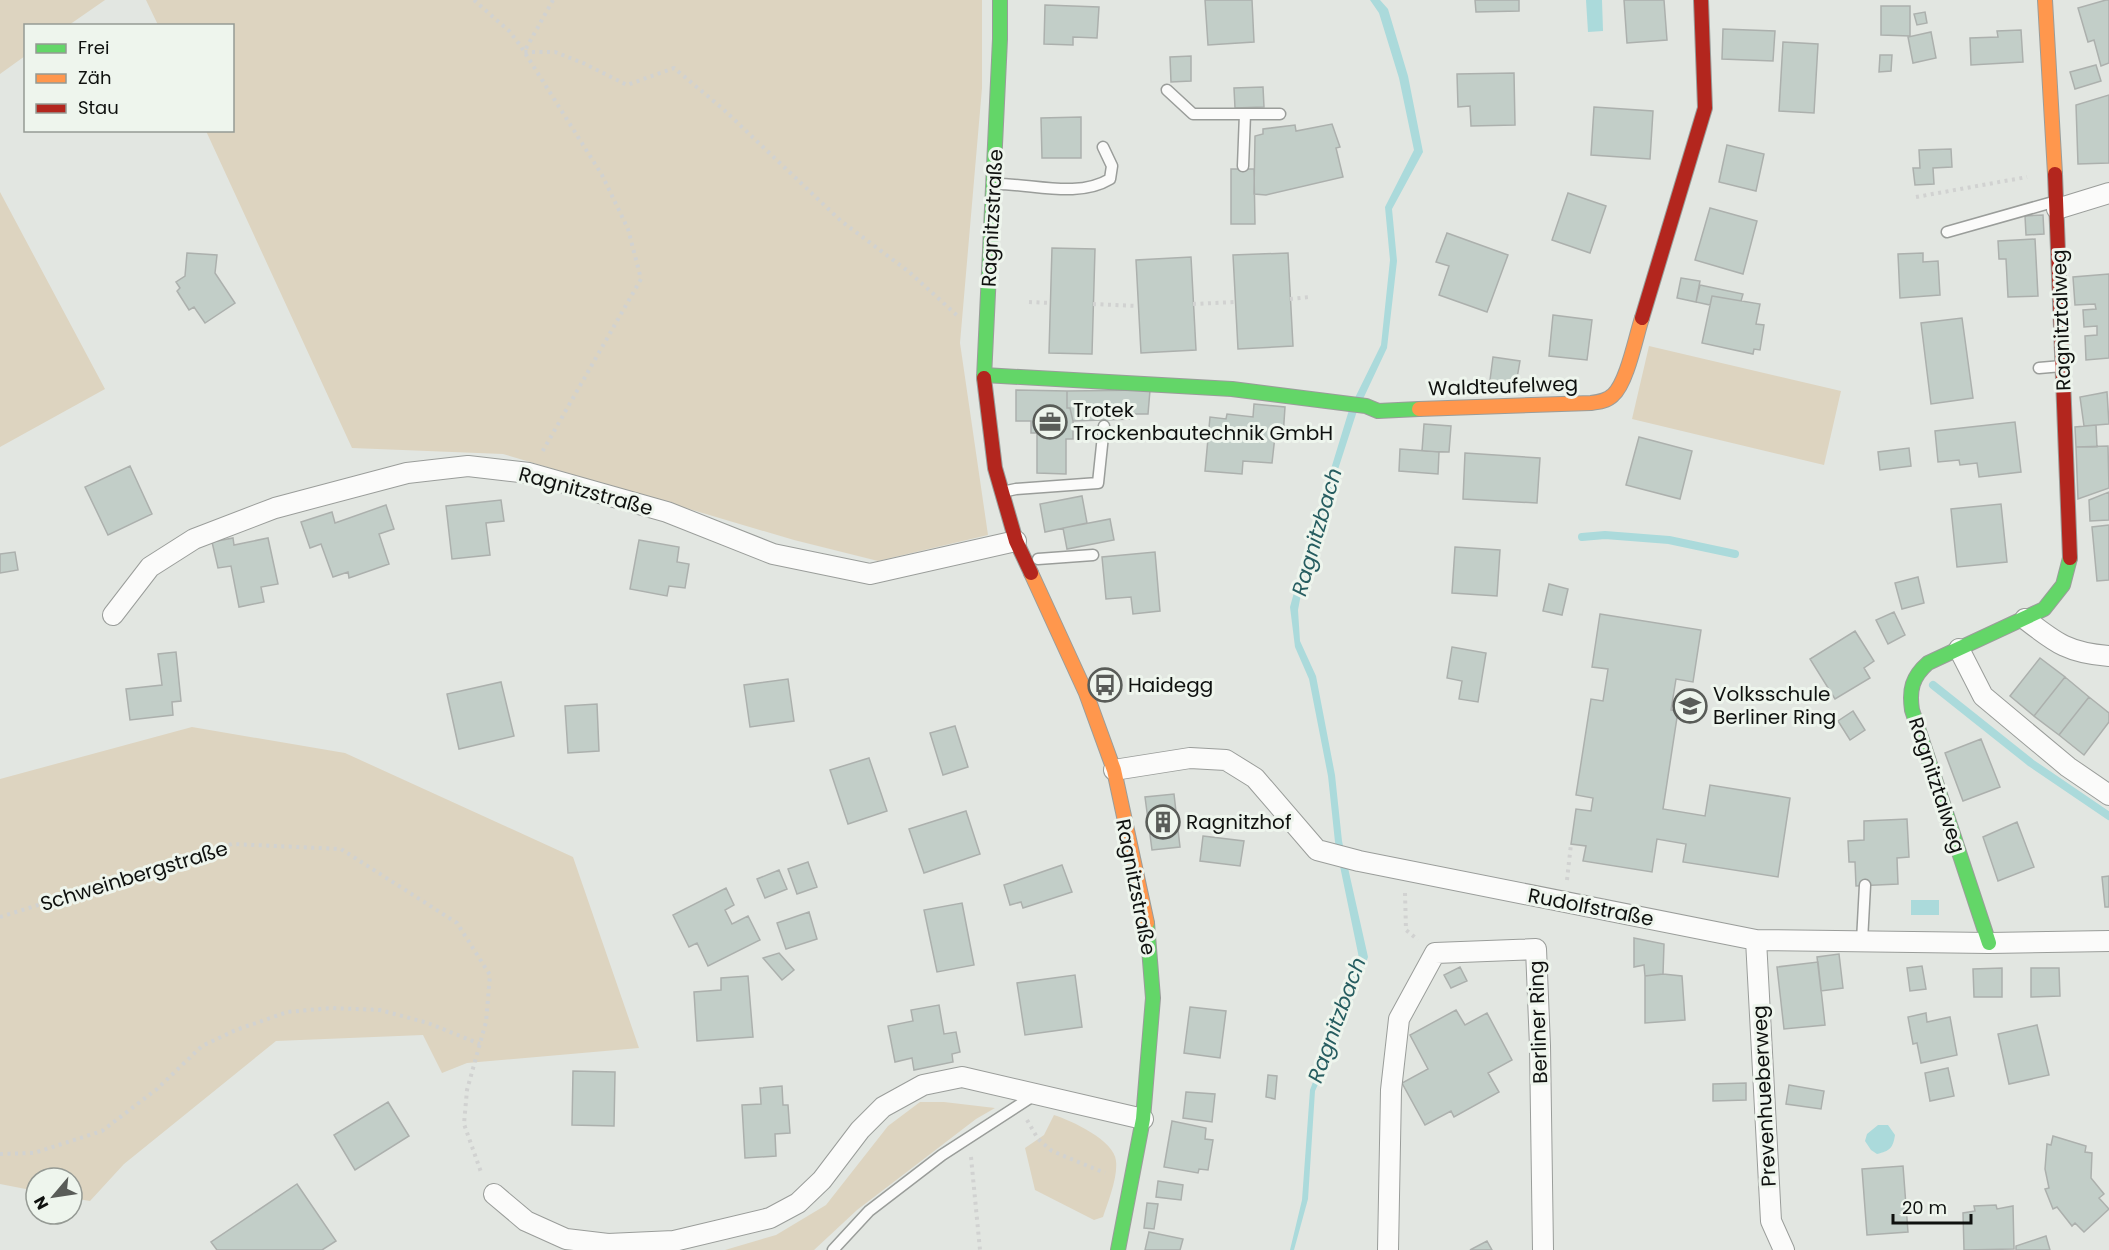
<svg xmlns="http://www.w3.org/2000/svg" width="2109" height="1250" font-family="Poppins,sans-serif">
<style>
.green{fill:#ddd4c0}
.water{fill:#abdadb}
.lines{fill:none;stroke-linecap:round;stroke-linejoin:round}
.stream{stroke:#abdadb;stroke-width:8}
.building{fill:#c2cec8;stroke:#acb0ad;stroke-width:1.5}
.lane-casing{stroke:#9a9d9a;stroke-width:13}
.street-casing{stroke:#9a9d9a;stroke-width:22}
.fast-casing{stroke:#9a9d9a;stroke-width:16}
.slow-casing{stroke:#9a9d9a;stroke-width:16}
.jam-casing{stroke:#9a9d9a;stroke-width:16}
.path{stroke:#d1d2d1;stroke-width:4;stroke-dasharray:3 4.5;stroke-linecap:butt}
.lane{stroke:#fbfbfa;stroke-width:10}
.street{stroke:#fbfbfa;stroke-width:20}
.fast{stroke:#63d668;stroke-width:14}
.slow{stroke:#ff974d;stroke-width:14}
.jam{stroke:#b3261e;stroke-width:14}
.labels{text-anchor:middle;stroke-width:6;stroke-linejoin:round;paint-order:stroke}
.street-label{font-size:20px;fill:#0f110f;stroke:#eef5ed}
.poi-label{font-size:20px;fill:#0f110f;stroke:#eef5ed;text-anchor:start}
.water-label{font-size:21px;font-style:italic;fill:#265d60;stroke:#eef5ed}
</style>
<rect width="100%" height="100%" fill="#e2e6e1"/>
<path class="green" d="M0,0H105L69,25L26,26L25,56L0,74Z
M146,0H982V88L960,343L988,535L878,561L794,540L503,454L352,448L206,131L232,130V26L158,25Z
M0,192L105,389L0,447Z
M1649,346L1841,391L1824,465L1632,419Z
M192,727L345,753L573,857L639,1048L467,1063L442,1073L423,1035L276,1041L124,1164L90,1201L72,1198V1178H36V1191L0,1184V779Z
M920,1102H944L995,1108L976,1119L857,1210L814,1250H725L776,1235L826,1205L888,1126Z
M1054,1115C1072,1121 1114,1140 1116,1161C1118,1177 1108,1202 1103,1217L1094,1220L1035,1190L1025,1148L1044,1135Z"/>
<path class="water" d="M1370,0H1380L1388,9L1408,76L1423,152L1392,209L1397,261L1387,348L1356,414L1321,522L1304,578L1298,610L1300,641L1316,676L1335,775L1342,841L1368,957L1340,1036L1315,1091L1308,1199L1294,1250H1290L1302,1200L1310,1090L1359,958L1335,842L1328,776L1309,679L1295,647L1290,607L1301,567L1349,410L1381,345L1390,260L1385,207L1414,150L1399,78L1379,13Z
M1586,0H1602L1603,31L1588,32Z
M1911,900H1939V915H1911Z
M1878,1125H1888L1895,1135C1893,1148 1890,1151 1877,1154L1871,1150L1865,1141L1867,1134Z"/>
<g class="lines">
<path class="stream" d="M1582,537L1605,535L1669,540L1735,554
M1933,685L2031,763L2109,816"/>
</g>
<path class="building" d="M1205,0H1252L1254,42L1208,45Z
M1475,0H1519V11L1476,12Z
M1624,0H1664L1667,40L1627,43Z
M2106,0H2109V63L2101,66L2094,40L2088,42L2078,8Z
M1045,5L1099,7L1097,38L1073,37V45L1044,44Z
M1881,6H1910V36L1881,35Z
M1925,12L1927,23L1917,25L1914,14Z
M1723,29L1775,31L1773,61L1722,59Z
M2021,30L2023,62L1971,65L1970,38L1998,37L1997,31Z
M1931,32L1936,58L1913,63L1908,37Z
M1783,42L1818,44L1814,113L1779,111Z
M1880,55H1892L1891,71L1879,72Z
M1191,56V81L1171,82L1170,57Z
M2096,65L2101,81L2075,89L2070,72Z
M1514,73L1515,125L1471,126L1470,106L1458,107L1457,74Z
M1263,87L1264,107L1235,108L1234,88Z
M2109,95V163L2078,164L2076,105Z
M1594,107L1653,111L1650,159L1591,155Z
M1081,117V158H1042L1041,118Z
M1332,124L1340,147L1336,148L1343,177L1266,195L1254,194L1255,136L1263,134V129L1295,125L1296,131Z
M1727,145L1764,154L1756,191L1719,182Z
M1951,149L1952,167L1933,168L1934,184L1915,185L1913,168H1920L1919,150Z
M1231,169H1254L1255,224H1231Z
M1568,193L1606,206L1590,253L1552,240Z
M1710,208L1757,221L1743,274L1695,260Z
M2043,215L2044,234L2026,235L2025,216Z
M1447,233L1508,255L1487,312L1439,295L1449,266L1436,262Z
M2035,239L2038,296L2008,297L2006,259H1999L1998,241Z
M1052,248L1095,249L1092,354L1049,353Z
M187,253L217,255L215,273L235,303L205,323L194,307L189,310L177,291L180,288L176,282L185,276Z
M1288,253L1293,346L1238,349L1233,255Z
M1923,253V262L1938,261L1940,295L1900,298L1898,254Z
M1191,257L1196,350L1141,353L1136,260Z
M2109,274V358L2086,360L2085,336L2097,335V326L2084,327L2083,310L2096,309L2095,304L2075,305L2073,277Z
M1681,278L1700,281L1696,302L1677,298Z
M1700,285L1743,294L1741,301L1712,296L1710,305L1696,302Z
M1712,296L1760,304L1756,324L1764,325L1760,350L1754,349L1753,354L1702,343Z
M1553,315L1592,320L1587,360L1549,356Z
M1962,318L1973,398L1931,404L1921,323Z
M1493,357L1520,361L1516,384L1490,380Z
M1016,390L1067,391V408H1070L1073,421V439H1066V474L1037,473V433H1031V421H1016Z
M1150,390L1148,414H1135L1134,419L1073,421L1070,408H1067V391Z
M2107,392L2109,424L2084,426L2080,397Z
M1254,404L1285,407L1283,437L1275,436L1272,463L1243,461L1242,474L1205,471L1210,417L1226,419L1227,414L1253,417Z
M2015,422L2021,472L1979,477L1977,463L1960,465L1959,460L1938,462L1935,431Z
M1424,424L1451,426L1449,452L1422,451Z
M2096,425L2097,447H2076L2075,427Z
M1639,437L1692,451L1680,499L1626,485Z
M2108,446L2109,488L2078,499L2076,447Z
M1909,448L1911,466L1880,470L1878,452Z
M1400,449L1439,452L1438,474L1399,471Z
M1465,453L1540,458L1537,503L1463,499Z
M130,466L152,514L108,535L85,487Z
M2109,492V520L2090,521L2089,500Z
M1082,496L1087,523L1045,532L1040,504Z
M501,500L504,521L486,523L490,555L452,559L446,506Z
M2001,504L2007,562L1957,567L1951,509Z
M386,505L394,529L379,534L389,564L349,578L348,572L333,577L321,544L310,548L301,522L332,512L335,523Z
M1110,519L1114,540L1067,549L1063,528Z
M2109,525V580L2097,581L2092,527Z
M233,538L234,545L268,538L278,584L261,587L264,602L239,607L231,566L218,568L212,542Z
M639,540L679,547L677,562L689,564L685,588L669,586L667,596L630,589Z
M1455,547L1500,550L1497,596L1452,593Z
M15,552L18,570L0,573V554Z
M1155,552L1160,611L1133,614L1131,597L1106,599L1102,557Z
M1918,577L1924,603L1902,609L1895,583Z
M1549,584L1568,589L1562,615L1543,611Z
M1894,612L1905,635L1888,644L1876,620Z
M1600,614L1701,630L1693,682L1676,679L1671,710L1678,711L1663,809L1705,816L1710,785L1790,798L1778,877L1683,862L1686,844L1657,839L1652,872L1583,861L1586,846L1571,844L1576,809L1591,811L1593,798L1576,795L1591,699L1603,701L1608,669L1592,667Z
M1855,631L1874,661L1864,668L1870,678L1835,699L1810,659Z
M1452,647L1486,653L1478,702L1459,699L1462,681L1447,678Z
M176,652L181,701L172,702L173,715L130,720L126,689L162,685L158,654Z
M2040,658L2065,677L2034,716L2010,696Z
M2065,677L2089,697L2059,735L2034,716Z
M788,679L794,721L750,727L744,685Z
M501,682L514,736L459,749L447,694Z
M2089,697L2109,713V722L2084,755L2059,735Z
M597,704L599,751L568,753L565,706Z
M1853,711L1865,730L1850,740L1838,721Z
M955,726L968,767L943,775L930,733Z
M1981,739L2000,787L1963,801L1945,753Z
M869,758L887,811L848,824L830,770Z
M1174,794L1180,847L1152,850L1145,797Z
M966,811L980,854L924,873L909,829Z
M1907,819L1909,857L1897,858L1898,884L1856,886L1855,862H1849L1848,841L1864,840V821Z
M2017,822L2034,867L1998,881L1983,837Z
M1203,836L1244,841L1240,866L1200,861Z
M808,862L817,887L797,894L788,869Z
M1062,865L1072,892L1023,908L1021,902L1010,905L1004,885Z
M779,870L787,889L765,898L757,879Z
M2109,876V907H2105L2102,877Z
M726,888L734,905L725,910L732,924L748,916L760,940L708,966L697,943L689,947L673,915Z
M962,903L974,965L937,972L924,910Z
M809,912L817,939L786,949L777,923Z
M1634,938L1664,944L1663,974L1645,976L1644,965L1634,967Z
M779,953L794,970L782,980L763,958Z
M1839,954L1843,988L1821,991L1817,957Z
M1818,962L1825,1025L1784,1029L1777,967Z
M1922,966L1926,989L1910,991L1907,968Z
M1460,967L1467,981L1451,988L1444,975Z
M2002,968V997H1974L1973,969Z
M2031,968H2059L2060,996L2031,997Z
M1663,974L1682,976L1685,1020L1645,1023V976Z
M1075,975L1082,1027L1025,1035L1017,983Z
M748,976L753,1037L697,1041L694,992L721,990V978Z
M939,1005L944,1034L956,1032L960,1052L952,1054L953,1062L914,1070L912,1058L895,1062L888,1026L913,1021L911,1010Z
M1190,1007L1226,1011L1220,1058L1184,1053Z
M1456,1010L1465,1025L1487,1013L1512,1060L1488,1073L1499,1092L1454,1117L1451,1111L1425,1125L1402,1083L1428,1069L1410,1035Z
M1926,1013L1927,1022L1950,1017L1957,1055L1921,1063L1917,1043L1913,1044L1908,1017Z
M2037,1025L2049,1075L2009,1084L1998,1034Z
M1948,1068L1954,1096L1930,1101L1925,1073Z
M573,1071L615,1072L614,1126L572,1125Z
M1268,1075L1277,1076L1275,1099L1266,1097Z
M1746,1083V1100L1713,1101V1084Z
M1789,1085L1824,1091L1821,1109L1786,1104Z
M782,1086L783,1105H788L790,1133L775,1134L776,1156L745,1158L742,1105L761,1104L760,1088Z
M1186,1092L1215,1094L1212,1122L1183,1118Z
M388,1102L409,1136L355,1170L334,1135Z
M1172,1121L1206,1128L1205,1139L1213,1140L1208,1170L1199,1169L1198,1173L1164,1167Z
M2053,1136L2086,1146L2085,1152L2092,1153L2091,1178L2104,1194L2099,1198L2109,1209L2084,1232L2075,1223L2072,1226L2057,1207L2053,1209L2045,1189L2049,1188L2045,1169L2047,1144L2051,1145Z
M1903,1166L1908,1232L1867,1235L1862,1169Z
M1158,1181L1183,1185L1181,1200L1156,1197Z
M297,1184L336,1241L322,1250H217L211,1242Z
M1147,1203L1158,1204L1154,1229L1144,1228Z
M1996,1205L1997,1209L2013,1206L2014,1249L1964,1250L1963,1213L1975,1211L1974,1206Z
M1149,1232L1183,1239L1180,1250H1145Z
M2046,1236L2050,1250H2016V1246Z
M1487,1241L1492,1250H1470Z"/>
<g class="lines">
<defs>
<path id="lane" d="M1167,90L1193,114H1245L1243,166
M1245,114H1280
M994,184C1031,183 1077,199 1110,179L1112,166L1103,147
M1947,232L2053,202
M2039,368L2062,366
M1002,492L1016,489L1098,483L1104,426
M1038,559L1093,555
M1862,941L1865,885
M833,1250L869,1211L942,1155L1036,1094"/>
<path id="street" d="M2057,209L2109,193
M113,615L150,567L194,539L275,508L407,473L468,466L529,473L667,512L773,554L870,574L1016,541
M2025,619C2056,643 2068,653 2109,656
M1959,649L1983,696L2068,767L2109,795
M1114,770L1190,758L1226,760L1255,778L1317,850L1359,861L1756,940L1989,943L2109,941
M1756,940L1771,1221L1784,1250
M494,1194L526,1221L566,1239L608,1244L674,1241L770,1218L798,1203L822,1180L860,1130L883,1107L923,1085L962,1077L1143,1119
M1388,1250L1391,1090L1399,1019L1435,953L1536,949L1540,1046L1543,1250"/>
<path id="fast" d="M984,375L1232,389L1366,406L1378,411L1419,409
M984,378L1000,39V0
M1989,943L1912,710C1909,690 1912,677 1928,663L2044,609L2063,585L2070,558
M1118,1250L1143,1119L1153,998L1147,923"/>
<path id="slow" d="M2045,0L2055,174
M1419,409L1591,403C1599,402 1607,401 1613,395C1627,383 1636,336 1642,318
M1031,573L1086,693L1114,770L1147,923"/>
<path id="jam" d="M2055,174L2070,558
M1642,318L1705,108L1701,0
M984,378L995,468L1016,541L1031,573"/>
</defs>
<use href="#lane" class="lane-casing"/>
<use href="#street" class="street-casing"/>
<use href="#fast" class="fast-casing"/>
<use href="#slow" class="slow-casing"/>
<use href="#jam" class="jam-casing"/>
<path class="path" d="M474,0L509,31L520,45L602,175L628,229L641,279L541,454
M553,0L524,52H555L583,63L627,85L674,68L723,109L841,221L908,271L960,318
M1916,197L2027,177
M1290,299L1309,297
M1029,302L1051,303
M1093,304L1138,306
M1193,304L1235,302
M1567,880L1571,844
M1405,893L1406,930L1418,940
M0,917L232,844L341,849L457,923L490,975L486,1022L467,1090L464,1124L482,1175
M1027,1120L1038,1139L1052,1151L1105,1173
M0,1154L34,1153L102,1131L157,1089L202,1046L236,1030L287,1012L331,1008L380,1010L428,1023L480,1044
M971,1157L980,1250"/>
<use href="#lane" class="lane"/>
<use href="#street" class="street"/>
<use href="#fast" class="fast"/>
<use href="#slow" class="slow"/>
<use href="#jam" class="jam"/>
</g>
<defs>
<symbol id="office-ring" viewBox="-11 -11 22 22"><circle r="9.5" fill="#eef5ed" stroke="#595c58" stroke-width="1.5"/><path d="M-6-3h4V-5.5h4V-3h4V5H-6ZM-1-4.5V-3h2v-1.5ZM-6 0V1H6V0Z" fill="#595c58"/></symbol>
<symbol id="bus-ring" viewBox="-11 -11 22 22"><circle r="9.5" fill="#eef5ed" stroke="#595c58" stroke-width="1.5"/><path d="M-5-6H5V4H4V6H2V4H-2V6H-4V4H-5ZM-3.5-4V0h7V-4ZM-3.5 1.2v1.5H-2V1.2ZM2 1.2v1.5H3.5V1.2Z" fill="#595c58"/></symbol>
<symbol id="school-ring" viewBox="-11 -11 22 22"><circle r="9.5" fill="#eef5ed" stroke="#595c58" stroke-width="1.5"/><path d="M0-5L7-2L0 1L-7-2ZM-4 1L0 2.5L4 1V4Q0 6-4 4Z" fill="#595c58"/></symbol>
<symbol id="building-ring" viewBox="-11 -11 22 22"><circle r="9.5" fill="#eef5ed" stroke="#595c58" stroke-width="1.5"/><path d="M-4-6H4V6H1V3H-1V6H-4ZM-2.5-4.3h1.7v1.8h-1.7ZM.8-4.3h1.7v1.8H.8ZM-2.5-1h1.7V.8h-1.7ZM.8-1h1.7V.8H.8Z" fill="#595c58"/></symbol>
</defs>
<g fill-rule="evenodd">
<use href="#office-ring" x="1031" y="403" width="38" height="38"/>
<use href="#bus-ring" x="1086" y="666" width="38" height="38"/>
<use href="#school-ring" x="1671" y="687" width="38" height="38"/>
<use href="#building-ring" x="1144" y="803" width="38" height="38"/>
</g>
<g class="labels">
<g class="street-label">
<text transform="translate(992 218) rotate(-87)" y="7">Ragnitzstraße</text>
<text transform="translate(2061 320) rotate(-92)" y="7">Ragnitztalweg</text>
<text transform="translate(1503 386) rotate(-2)" y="7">Waldteufelweg</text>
<text transform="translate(586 491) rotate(15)" y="7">Ragnitzstraße</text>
<text transform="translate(1937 785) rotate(72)" y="7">Ragnitztalweg</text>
<text transform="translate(134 876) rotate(-17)" y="7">Schweinbergstraße</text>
<text transform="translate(1136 887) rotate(79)" y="7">Ragnitzstraße</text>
<text transform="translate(1591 907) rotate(11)" y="7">Rudolfstraße</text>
<text transform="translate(1538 1022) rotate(-92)" y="7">Berliner Ring</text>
<text transform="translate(1764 1096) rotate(-93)" y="7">Prevenhueberweg</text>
</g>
<g class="poi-label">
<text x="1073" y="417">Trotek<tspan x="1073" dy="23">Trockenbautechnik GmbH</tspan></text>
<text x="1128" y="692">Haidegg</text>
<text x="1713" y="701">Volksschule<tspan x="1713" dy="23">Berliner Ring</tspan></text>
<text x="1186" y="829">Ragnitzhof</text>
</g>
<g class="water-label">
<text transform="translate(1317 532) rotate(-74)" y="7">Ragnitzbach</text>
<text transform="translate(1337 1020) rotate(-70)" y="7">Ragnitzbach</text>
</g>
</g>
<rect x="24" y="24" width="210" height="108" fill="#eef5ed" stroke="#959a94" stroke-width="1.5"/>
<rect x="36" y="44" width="30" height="9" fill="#63d668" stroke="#959a94" stroke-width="1.5"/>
<text x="78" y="54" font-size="18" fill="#0f110f">Frei</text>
<rect x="36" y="74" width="30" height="9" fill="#ff974d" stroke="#959a94" stroke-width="1.5"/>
<text x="78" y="84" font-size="18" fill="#0f110f">Zäh</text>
<rect x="36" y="104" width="30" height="9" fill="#b3261e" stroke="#959a94" stroke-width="1.5"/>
<text x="78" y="114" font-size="18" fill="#0f110f">Stau</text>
<g transform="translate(54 1196) rotate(241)"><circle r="28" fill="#eef5ed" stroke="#959a94" stroke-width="1.5"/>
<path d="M0-4.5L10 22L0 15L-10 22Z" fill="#595c58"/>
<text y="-9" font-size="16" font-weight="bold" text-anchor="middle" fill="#0f110f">N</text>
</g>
<path d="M1893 1214v9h78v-9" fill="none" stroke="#0f110f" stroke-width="3"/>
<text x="1902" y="1214" font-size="18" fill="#0f110f" stroke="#eef5ed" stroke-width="4.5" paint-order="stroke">20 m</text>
</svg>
